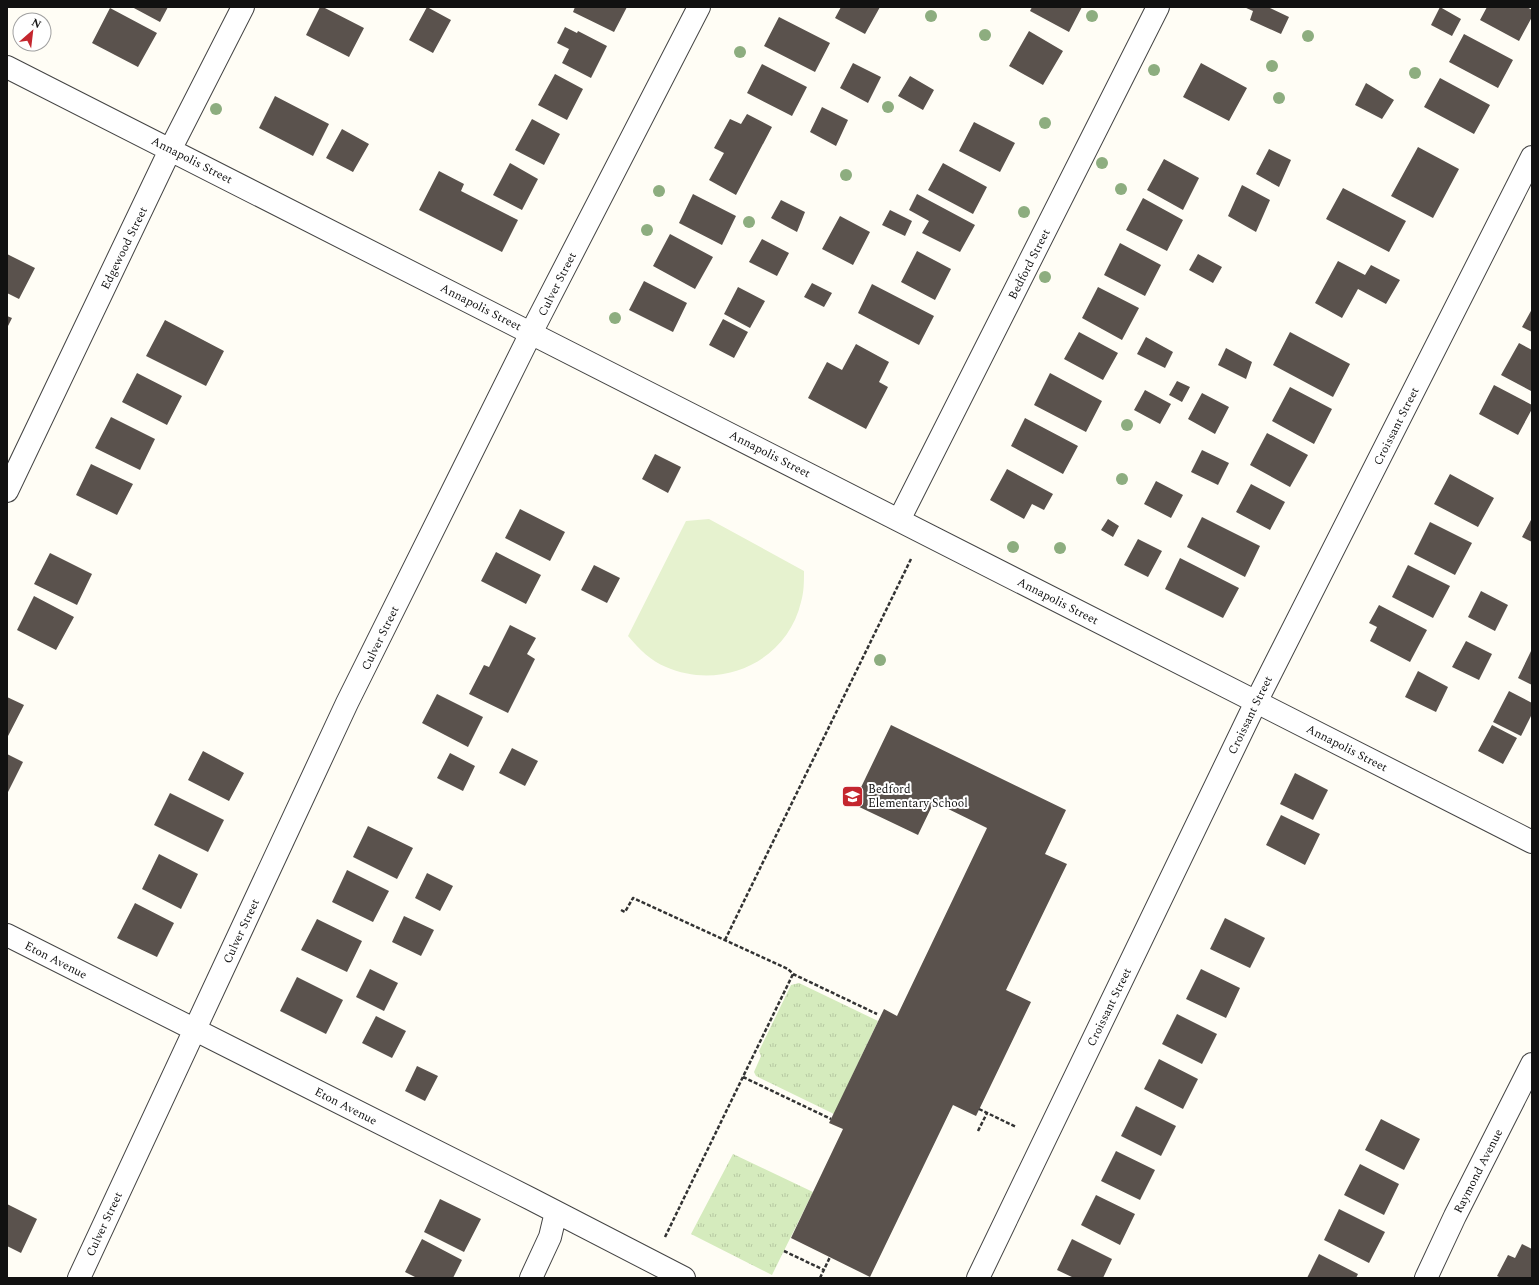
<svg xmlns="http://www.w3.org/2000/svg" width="1539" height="1285" font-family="Spectral,serif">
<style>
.park{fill:url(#park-tufts)}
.pitch{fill:#e6f2cf}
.building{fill:#5a524d}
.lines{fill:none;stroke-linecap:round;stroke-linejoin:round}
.minor-casing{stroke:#444;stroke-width:24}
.path{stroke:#333;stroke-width:2.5;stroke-dasharray:4 2;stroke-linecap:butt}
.minor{stroke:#fff;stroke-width:22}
.tree{fill:#8dad7f}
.labels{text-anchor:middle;stroke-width:4;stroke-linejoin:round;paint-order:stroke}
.street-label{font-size:12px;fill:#111;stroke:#fff}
.poi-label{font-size:12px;fill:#111;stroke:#fff;text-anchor:start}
</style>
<defs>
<pattern id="park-tufts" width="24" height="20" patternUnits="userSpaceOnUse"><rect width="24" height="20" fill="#d5ebbd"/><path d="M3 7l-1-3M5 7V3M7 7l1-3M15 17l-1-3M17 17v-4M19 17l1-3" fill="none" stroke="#b6c8a1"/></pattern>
</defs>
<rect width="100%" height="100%" fill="#fffdf5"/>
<path class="park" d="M799,983L878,1021L834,1114L756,1076L754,1072L761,1056L759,1051L791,985Z
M733,1154L813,1192L772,1275L691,1234Z"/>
<path class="pitch" d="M709,519L804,571C804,582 804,592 801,602C787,662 721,691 666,667C651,661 639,649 628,636L686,521Z"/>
<path class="building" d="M132,7H168L160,22Z
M320,7H323L364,28L349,57L306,35Z
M427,7L451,20L433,53L409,40Z
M575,7H627L614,32L573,12Z
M841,7H880L865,34L835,18Z
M1032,7H1082L1069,32L1030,11Z
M1244,7H1270V8L1289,17L1281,34L1250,20L1253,11Z
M1440,7L1461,19L1452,36L1431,25Z
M1487,7H1527L1532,10V17L1519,41L1480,20Z
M110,8L157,33L138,67L92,43Z
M779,17L830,43L815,72L764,46Z
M565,27L577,33L578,31L607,46L591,78L562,63L569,49L557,43Z
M1029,31L1063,51L1043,85L1009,66Z
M1464,34L1513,60L1498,88L1449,62Z
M853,63L881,77L868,103L840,88Z
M1201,63L1247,88L1229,121L1183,97Z
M762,64L807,87L792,116L747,93Z
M555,74L583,89L567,120L538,105Z
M910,76L934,90L923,110L898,96Z
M1440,78L1490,105L1474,134L1424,107Z
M1366,83L1394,100L1382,119L1355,105Z
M275,96L329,124L313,156L259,128Z
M822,107L848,120L836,146L810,132Z
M747,114L772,127L736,195L709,180L724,153L714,148L730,119L741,124Z
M532,119L560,134L544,165L515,150Z
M974,122L1015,143L1000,172L959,151Z
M342,129L369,144L353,172L326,158Z
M1418,147L1459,169L1433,218L1391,196Z
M1269,149L1291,160L1279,187L1256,174Z
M1164,159L1199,178L1183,210L1147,190Z
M510,163L538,179L522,210L493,195Z
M943,163L987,187L973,214L928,190Z
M439,171L464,184L461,191L518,220L502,252L419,210Z
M1242,185L1270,200L1256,232L1228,216Z
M1343,188L1406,221L1389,252L1326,219Z
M693,194L736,216L722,245L679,223Z
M917,194L975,225L960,252L922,233L929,221L909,210Z
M1143,198L1183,220L1167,251L1126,230Z
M781,200L805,212L797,232L771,218Z
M890,210L912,221L905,236L882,225Z
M840,216L870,232L853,265L822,249Z
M670,234L713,257L695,289L653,266Z
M762,239L789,253L777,276L749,262Z
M1120,243L1161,265L1145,296L1104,275Z
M917,251L951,269L935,300L901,282Z
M7,254L35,268L19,299L7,293Z
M1198,254L1222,267L1213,283L1189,270Z
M1338,261L1365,275L1371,265L1400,280L1386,304L1358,289L1342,318L1315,303Z
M644,281L687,303L673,332L629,310Z
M812,283L832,293L824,307L804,297Z
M872,284L934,316L919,345L858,313Z
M738,287L765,301L750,328L724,314Z
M1098,287L1139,308L1122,340L1082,318Z
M1532,309V332L1522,327Z
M7,316L12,318L7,328Z
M723,319L748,332L734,358L709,345Z
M165,320L224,351L206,386L146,356Z
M1079,332L1118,353L1103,380L1064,359Z
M1290,332L1350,364L1333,397L1273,365Z
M1146,337L1173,352L1165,368L1137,354Z
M1519,343L1532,350L1531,391L1501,375Z
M856,344L889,362L879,382L888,387L866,429L808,398L827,362L842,370Z
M1226,348L1252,362L1246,379L1218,365Z
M137,373L182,396L167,425L122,402Z
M1050,373L1102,401L1086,432L1034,405Z
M1177,381L1190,387L1182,402L1169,395Z
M1494,385L1532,405V409L1518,435L1479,414Z
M1290,387L1332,409L1314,444L1272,421Z
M1145,390L1171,404L1160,424L1134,410Z
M1202,393L1229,407L1215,434L1188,419Z
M111,417L155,439L140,470L95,448Z
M1025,418L1078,446L1063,474L1011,446Z
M1267,433L1308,455L1290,487L1250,465Z
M1202,450L1229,463L1218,485L1191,472Z
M655,454L681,467L668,493L642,479Z
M91,464L133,484L117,515L76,495Z
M1007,469L1053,494L1044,510L1032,504L1024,519L990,500Z
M1450,474L1494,498L1478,527L1434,504Z
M1156,481L1183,495L1171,518L1144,504Z
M1251,484L1285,502L1270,530L1236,512Z
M520,509L565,532L550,561L505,538Z
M1202,517L1260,546L1245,577L1187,547Z
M1532,518V542L1522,537Z
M1108,519L1119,526L1113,537L1101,530Z
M1430,522L1472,543L1455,575L1414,554Z
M1138,539L1162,551L1148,577L1124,565Z
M496,552L541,575L526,604L481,581Z
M50,553L92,574L77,605L34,584Z
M1180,558L1239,588L1223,618L1165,589Z
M594,565L620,578L607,603L581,590Z
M1408,565L1450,586L1433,618L1392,597Z
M1481,591L1508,605L1495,631L1468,617Z
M34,596L74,617L56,650L17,630Z
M1379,605L1427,630L1410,662L1370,641L1377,627L1369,623Z
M510,625L536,638L527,654L535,659L508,713L469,694L484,665L489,667Z
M1466,641L1492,654L1479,680L1452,667Z
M1531,651H1532V685L1518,678Z
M1418,671L1448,687L1436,712L1405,697Z
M1509,691L1532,703V714L1521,736L1493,722Z
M437,694L483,717L468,747L422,723Z
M7,697L24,705L7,738Z
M891,725L1066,810L1045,854L1067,864L1006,990L1031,1002L976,1116L953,1105L870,1277L791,1238L843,1129L829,1123L831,1119L884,1009L897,1016L987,828L934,802L918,835L853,804Z
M1492,725L1517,738L1503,764L1478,751Z
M512,748L538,761L525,786L499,773Z
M203,751L244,773L229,801L188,780Z
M450,753L475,766L463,791L437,778Z
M7,754L23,762L7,794Z
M1295,773L1328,790L1313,820L1280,804Z
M170,793L224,820L208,852L154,825Z
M1281,815L1320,834L1305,865L1266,845Z
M368,826L413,848L397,879L353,857Z
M159,854L198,874L181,909L142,889Z
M347,870L389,891L373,922L332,902Z
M427,873L453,886L440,911L415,898Z
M135,903L174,923L157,957L117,938Z
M404,916L434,930L421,956L392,942Z
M1225,918L1265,938L1250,968L1210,949Z
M317,919L362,941L347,972L301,950Z
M370,969L398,983L384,1011L356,997Z
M1201,969L1240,988L1226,1018L1186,999Z
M297,977L343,1000L326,1034L280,1011Z
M1177,1014L1217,1034L1202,1064L1162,1044Z
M376,1016L406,1031L392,1058L362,1043Z
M1159,1059L1198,1079L1183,1109L1144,1089Z
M417,1066L438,1076L425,1101L405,1091Z
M1136,1106L1176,1126L1161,1156L1121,1136Z
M1381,1119L1420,1139L1404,1170L1365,1150Z
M1116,1151L1155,1170L1140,1200L1101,1181Z
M1360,1164L1399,1184L1384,1215L1344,1195Z
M1096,1195L1135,1214L1120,1245L1081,1225Z
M440,1199L481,1219L464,1252L424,1232Z
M7,1204L37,1219L21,1253L7,1246Z
M1339,1209L1385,1232L1369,1263L1324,1240Z
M422,1239L462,1260L453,1278H417L405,1272Z
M1072,1239L1112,1259L1103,1278H1074L1057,1270Z
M1522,1244L1532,1249V1278H1501L1497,1276L1508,1255L1515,1258Z
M1319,1254L1358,1274L1356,1278H1307Z"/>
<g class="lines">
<defs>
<path id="minor" d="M7,67L1532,842
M7,491L170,150L243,7
M899,520L1158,7
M7,935L531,1199L684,1278
M79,1278L347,703L531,333L699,7
M531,1278L550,1237L556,1212
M978,1278L1256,702L1532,157
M1426,1278L1455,1216L1532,1064"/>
</defs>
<use href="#minor" class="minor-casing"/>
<path class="path" d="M621,910L625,912L633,898L788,969L793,974L877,1014
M725,940L911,559
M743,1077L831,1119
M979,1109L1016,1127
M978,1131L987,1113
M665,1237L793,974
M784,1251L824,1270
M820,1278L830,1257"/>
<use href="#minor" class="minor"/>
</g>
<g class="tree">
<circle cx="931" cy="16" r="6"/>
<circle cx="1092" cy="16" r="6"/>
<circle cx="985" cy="35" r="6"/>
<circle cx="1308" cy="36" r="6"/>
<circle cx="740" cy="52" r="6"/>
<circle cx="1272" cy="66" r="6"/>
<circle cx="1154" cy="70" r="6"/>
<circle cx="1415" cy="73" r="6"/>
<circle cx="1279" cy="98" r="6"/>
<circle cx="888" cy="107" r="6"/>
<circle cx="216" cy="109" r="6"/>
<circle cx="1045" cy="123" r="6"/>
<circle cx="1102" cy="163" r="6"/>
<circle cx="846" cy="175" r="6"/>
<circle cx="1121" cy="189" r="6"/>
<circle cx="659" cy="191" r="6"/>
<circle cx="1024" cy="212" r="6"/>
<circle cx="749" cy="222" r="6"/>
<circle cx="647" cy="230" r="6"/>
<circle cx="1045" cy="277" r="6"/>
<circle cx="615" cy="318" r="6"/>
<circle cx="1127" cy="425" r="6"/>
<circle cx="1122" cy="479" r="6"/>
<circle cx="1013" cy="547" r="6"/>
<circle cx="1060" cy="548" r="6"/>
<circle cx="880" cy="660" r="6"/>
</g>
<defs>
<symbol id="school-square" viewBox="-11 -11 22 22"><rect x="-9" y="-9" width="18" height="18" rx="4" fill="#c4262e" stroke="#fff"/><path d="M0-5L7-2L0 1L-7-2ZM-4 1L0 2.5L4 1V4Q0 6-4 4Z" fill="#fff"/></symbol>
</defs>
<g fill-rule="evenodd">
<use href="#school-square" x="840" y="784" width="25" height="25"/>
</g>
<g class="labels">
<g class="street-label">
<text transform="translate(192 160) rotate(27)" y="4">Annapolis Street</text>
<text transform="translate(124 248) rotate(-64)" y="4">Edgewood Street</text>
<text transform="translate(1029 264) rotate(-63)" y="4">Bedford Street</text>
<text transform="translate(557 284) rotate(-63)" y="4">Culver Street</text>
<text transform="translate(481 307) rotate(27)" y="4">Annapolis Street</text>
<text transform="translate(1396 426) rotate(-63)" y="4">Croissant Street</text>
<text transform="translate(770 454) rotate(27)" y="4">Annapolis Street</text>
<text transform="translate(1058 601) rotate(27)" y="4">Annapolis Street</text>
<text transform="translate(380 638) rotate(-64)" y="4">Culver Street</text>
<text transform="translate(1250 715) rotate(-64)" y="4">Croissant Street</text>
<text transform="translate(1347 748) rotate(27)" y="4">Annapolis Street</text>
<text transform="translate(241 931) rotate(-65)" y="4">Culver Street</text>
<text transform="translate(56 960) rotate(27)" y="4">Eton Avenue</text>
<text transform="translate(1109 1007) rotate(-64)" y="4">Croissant Street</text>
<text transform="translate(346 1106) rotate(27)" y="4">Eton Avenue</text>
<text transform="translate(1478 1171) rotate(-63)" y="4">Raymond Avenue</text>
<text transform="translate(104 1224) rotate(-65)" y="4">Culver Street</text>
</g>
<g class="poi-label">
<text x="868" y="793">Bedford<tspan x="868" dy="14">Elementary School</tspan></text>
</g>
</g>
<rect width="1539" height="1285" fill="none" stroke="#111111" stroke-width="16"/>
<g transform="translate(32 32) rotate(28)"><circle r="19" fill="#ffffff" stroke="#a0a0a0"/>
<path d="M0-3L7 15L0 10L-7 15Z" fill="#c4262e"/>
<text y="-6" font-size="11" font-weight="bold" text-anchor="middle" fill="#111111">N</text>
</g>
</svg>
